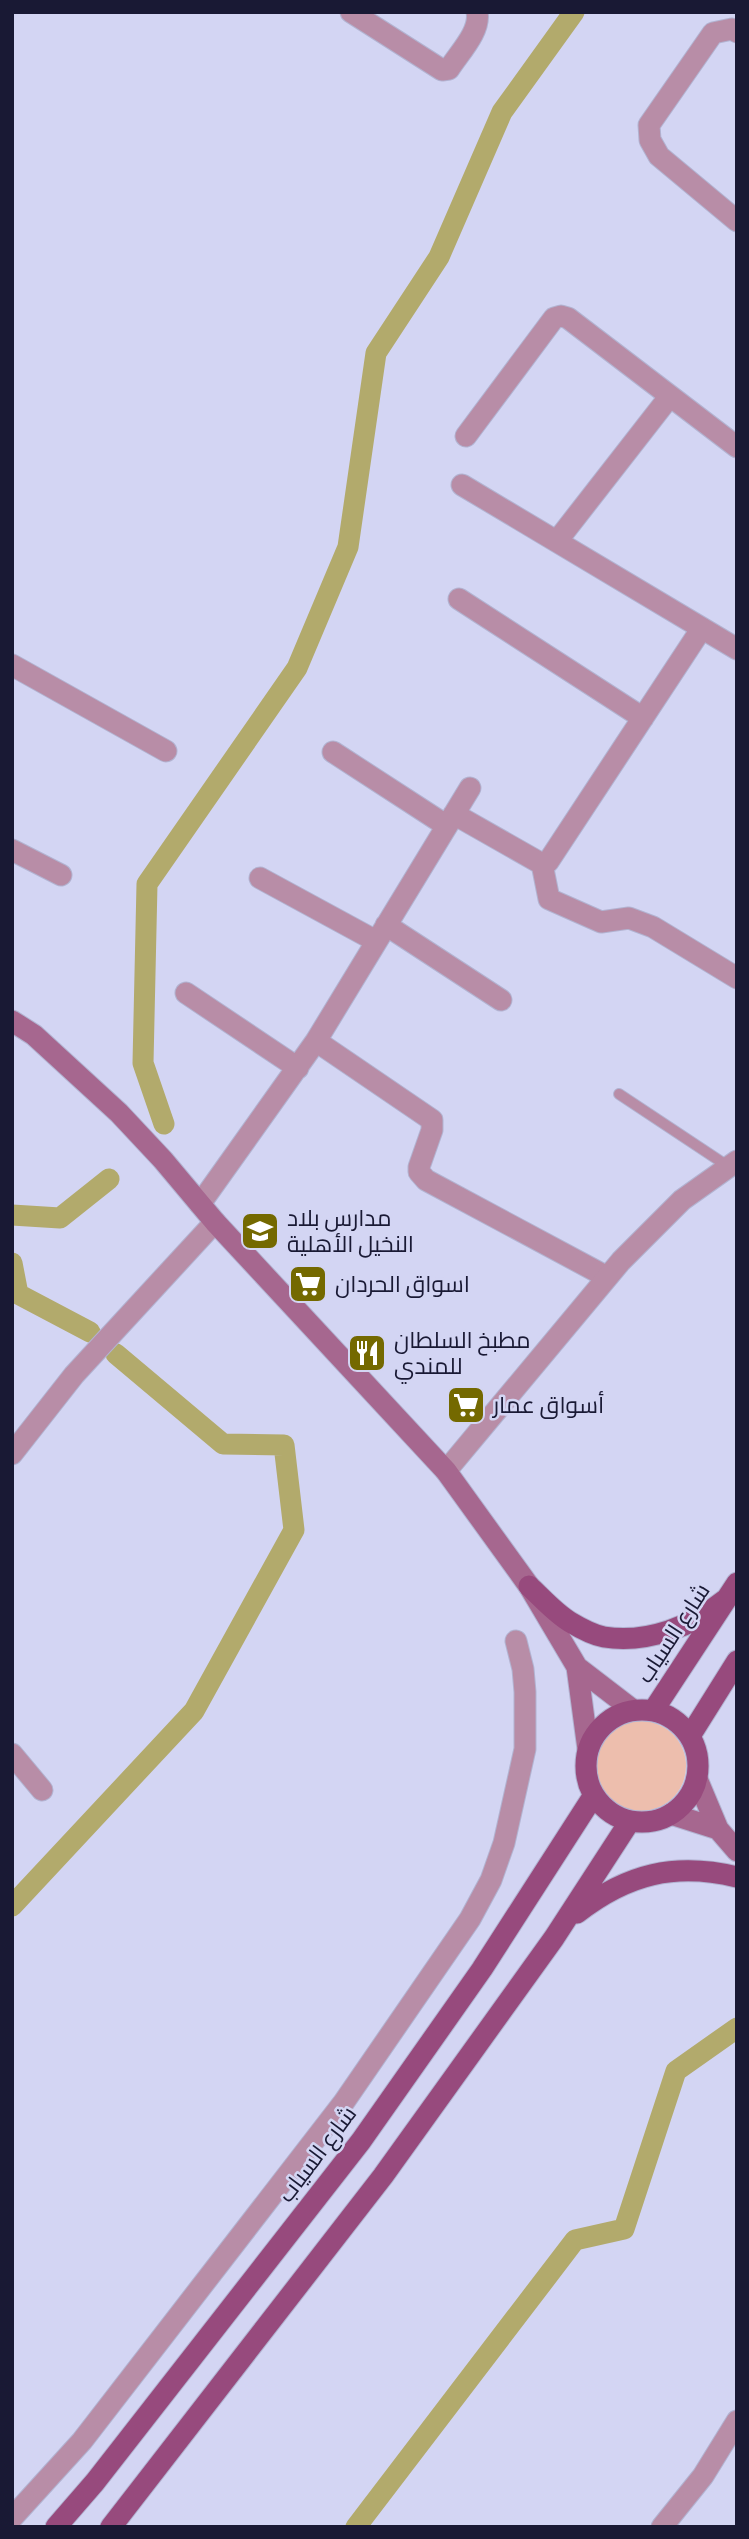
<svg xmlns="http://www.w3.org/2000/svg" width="749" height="2539" font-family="Manrope,Cairo,sans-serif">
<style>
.green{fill:#edbead}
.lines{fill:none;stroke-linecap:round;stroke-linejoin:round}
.canal{stroke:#b2aa6c;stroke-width:21}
.service-casing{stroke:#b2b3d1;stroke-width:12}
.minor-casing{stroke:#b2b3d1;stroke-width:23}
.tertiary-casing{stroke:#b2b3d1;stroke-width:23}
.secondary-casing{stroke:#b2b3d1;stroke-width:23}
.primary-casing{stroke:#b2b3d1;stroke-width:23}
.service{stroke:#b88da7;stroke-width:10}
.minor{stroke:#b88da7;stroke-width:21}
.tertiary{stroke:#b88da7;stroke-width:21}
.secondary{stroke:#a6678f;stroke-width:21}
.primary{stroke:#974a7d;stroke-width:21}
.labels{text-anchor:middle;stroke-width:5;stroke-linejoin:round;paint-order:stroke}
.poi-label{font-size:23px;fill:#191934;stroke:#d3d5f3;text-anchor:start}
.street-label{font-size:23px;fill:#191934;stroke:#d3d5f3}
</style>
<rect width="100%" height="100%" fill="#d3d5f3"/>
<path class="green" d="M596 1766a45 45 0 1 1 90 0a45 45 0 1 1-90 0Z"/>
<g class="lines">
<path class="canal" d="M164,1124L143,1063L147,884L297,668L348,547L376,353L439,257L502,112L574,12
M12,1215L60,1218L109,1179
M12,1263L18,1294L90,1332
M12,1906L194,1711L294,1530L284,1445L223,1444L116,1354
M356,2527L575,2240L624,2229L676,2071L737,2028"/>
<defs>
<path id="service" d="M619,1094L729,1167"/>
<path id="minor" d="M351,12L442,70L449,69C459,53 481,31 477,12
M737,32L732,29L713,33L649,125L650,140L659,156L737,221
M466,436L554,318L561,316L568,318L737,447
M462,485L737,649
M557,541L670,396
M459,599L643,718
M12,665L166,751
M333,752L447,826
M454,814L542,864L548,862L702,628
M12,850L61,875
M542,864L549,899L601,922L629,918L653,927L737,978
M260,878L376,941
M386,925L501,1000
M186,993L298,1068
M316,1041L432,1120V1130L419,1167V1172L426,1180L607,1277
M200,1204L316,1041L470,788
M12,1454L74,1375L215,1222
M12,1754L42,1790
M12,2518L82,2441L344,2102L470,1919L491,1880L504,1843L525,1749V1692L523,1669L516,1641
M662,2527L703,2476L737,2421"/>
<path id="tertiary" d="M446,1471L621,1261L682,1200L737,1161"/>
<path id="secondary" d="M12,1021L34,1035L119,1113L163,1160L215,1222L446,1471L529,1586L577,1667L633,1710
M577,1667L588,1749
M697,1779L718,1829L737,1851
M671,1814L718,1829"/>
<path id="primary" d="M529,1586C542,1598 555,1613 570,1622C580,1628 593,1635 604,1637C647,1644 693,1626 725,1600
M586 1766a56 56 0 1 1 112 0a56 56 0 1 1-112 0Z
M653,1711L737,1583
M690,1736L737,1661
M577,1913C627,1874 675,1862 737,1877
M56,2527L95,2482L361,2141L482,1969L594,1795
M111,2527L383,2176L554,1938L630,1821"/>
</defs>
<use href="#service" class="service-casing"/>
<use href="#minor" class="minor-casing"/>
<use href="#tertiary" class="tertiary-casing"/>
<use href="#secondary" class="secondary-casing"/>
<use href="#primary" class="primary-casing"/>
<use href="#service" class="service"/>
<use href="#minor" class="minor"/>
<use href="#tertiary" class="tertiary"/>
<use href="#secondary" class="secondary"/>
<use href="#primary" class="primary"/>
</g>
<defs>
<symbol id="school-square" viewBox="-11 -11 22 22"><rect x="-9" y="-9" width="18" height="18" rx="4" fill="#746900" stroke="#d3d5f3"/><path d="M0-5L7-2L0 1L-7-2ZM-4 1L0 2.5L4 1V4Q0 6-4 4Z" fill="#fff"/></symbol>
<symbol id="supermarket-square" viewBox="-11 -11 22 22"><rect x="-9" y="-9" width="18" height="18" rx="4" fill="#746900" stroke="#d3d5f3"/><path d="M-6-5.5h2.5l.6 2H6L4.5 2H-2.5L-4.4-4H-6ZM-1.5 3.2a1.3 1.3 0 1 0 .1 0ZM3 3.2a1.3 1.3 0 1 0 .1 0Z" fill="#fff"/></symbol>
<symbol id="restaurant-square" viewBox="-11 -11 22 22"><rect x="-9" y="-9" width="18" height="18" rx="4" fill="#746900" stroke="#d3d5f3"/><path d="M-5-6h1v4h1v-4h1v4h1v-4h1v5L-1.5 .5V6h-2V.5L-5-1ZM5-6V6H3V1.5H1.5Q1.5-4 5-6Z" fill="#fff"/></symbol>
</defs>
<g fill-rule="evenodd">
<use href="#school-square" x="238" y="1209" width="44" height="44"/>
<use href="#supermarket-square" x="286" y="1262" width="44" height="44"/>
<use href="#restaurant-square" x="345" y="1331" width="44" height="44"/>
<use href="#supermarket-square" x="444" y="1383" width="44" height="44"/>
</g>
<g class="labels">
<g class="poi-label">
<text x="287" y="1226">مدارس بلاد<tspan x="287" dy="26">النخيل الأهلية</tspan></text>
<text x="335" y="1292">اسواق الحردان</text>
<text x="394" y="1348">مطبخ السلطان<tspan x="394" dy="26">للمندي</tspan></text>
<text x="493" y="1413">أسواق عمار</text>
</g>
<g class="street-label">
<text transform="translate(673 1633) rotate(-57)" y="8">شارع السياب</text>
<text transform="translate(317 2154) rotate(-53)" y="8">شارع السياب</text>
</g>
</g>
<rect width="749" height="2539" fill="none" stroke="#191934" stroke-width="28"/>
</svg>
